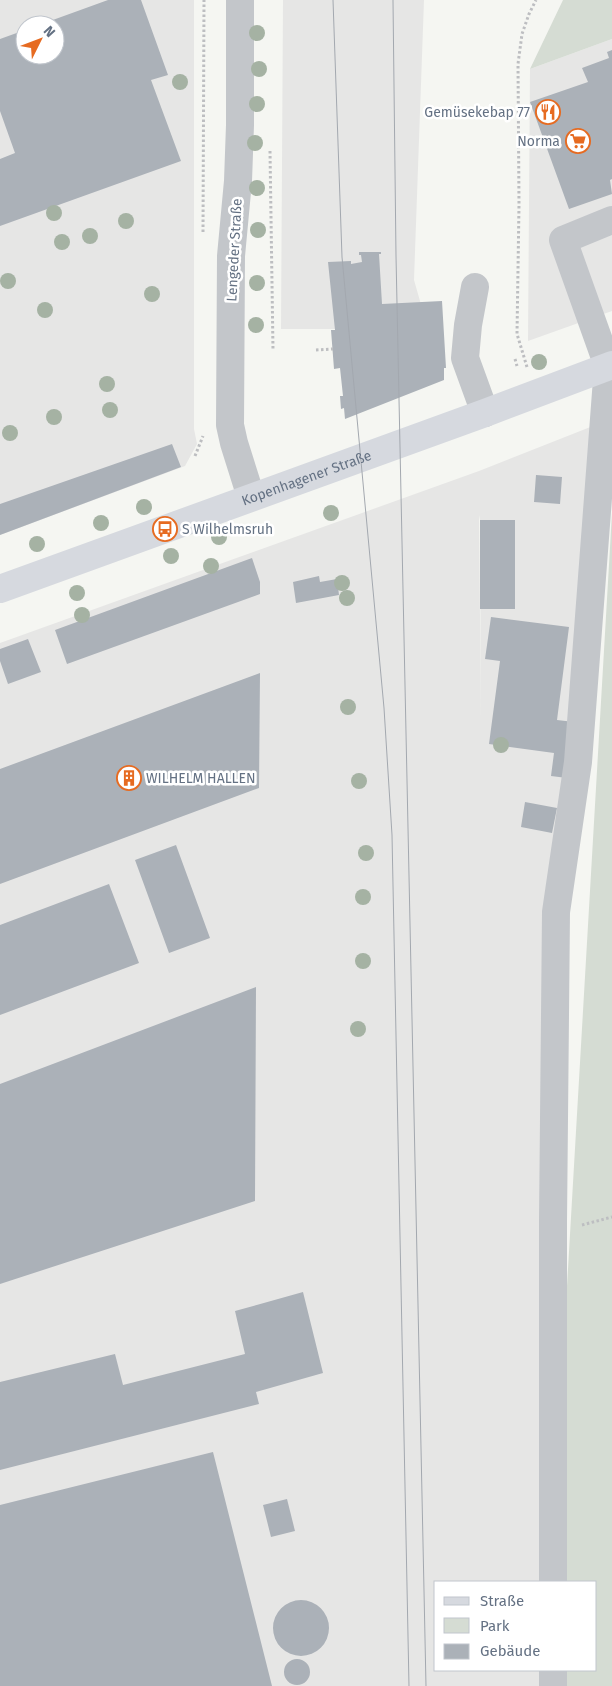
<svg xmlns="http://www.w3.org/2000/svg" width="612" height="1686" font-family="'Fira Sans',sans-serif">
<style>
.built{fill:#e6e6e5;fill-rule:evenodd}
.green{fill:#d5dcd3}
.building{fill:#abb1b8}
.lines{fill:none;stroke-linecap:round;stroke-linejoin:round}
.path{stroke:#bdbec1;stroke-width:3;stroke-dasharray:2.5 2.5;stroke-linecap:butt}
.minor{stroke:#c3c6ca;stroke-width:28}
.major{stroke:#d6d9df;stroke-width:28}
.tram{stroke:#a3a8af;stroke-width:1}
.tree{fill:#a5b2a3}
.labels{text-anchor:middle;stroke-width:5;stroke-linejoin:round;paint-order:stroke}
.poi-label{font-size:14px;fill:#647183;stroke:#fff;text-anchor:end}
.street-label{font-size:14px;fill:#647183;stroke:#fff}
</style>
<rect width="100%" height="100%" fill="#f5f6f2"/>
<path class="built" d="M0,0H194V429L197,444L185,466L0,535ZM25,25H55V55H25Z
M283,0H424L414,280L442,378L341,329H281Z
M612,39V311L528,341L530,69Z
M598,424L573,781L547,1582H436V1670H547V1686H0V643L479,471ZM479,515L480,520L481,721Z"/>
<path class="green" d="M563,0H612V39L530,69Z
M612,513V1686H561V1670H596V1582H561V1389Z"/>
<path class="building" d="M108,0H141L168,75L151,80L181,161L0,226V159L15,153L0,111V39L25,30V55H55V25H39Z
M612,50V179L610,180L612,194L569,209L530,102L588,82L582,68L609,58L607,52Z
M359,252H381V254H379L382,304L442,301L446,368H444V380L345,419L344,408L341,409L340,396H343L340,368L334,369L331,330H335L328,262L351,261V264L362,262L361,255H359Z
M172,444L181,467L0,535V504Z
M536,475L562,477L560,504L534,502Z
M480,520H515V609H480Z
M252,558L260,582V594L67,664L55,630Z
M319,576L320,582L337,579L339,595L296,603L293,582Z
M491,617L569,627L557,720L574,722L567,778L551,776L554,753L489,744L500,661L485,659Z
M28,639L41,672L8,684L0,661V649Z
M260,673L259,788L0,884V769Z
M525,802L557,808L552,833L521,827Z
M176,845L210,938L169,953L135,860Z
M109,884L139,963L0,1015V925Z
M256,987L255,1201L0,1284V1084Z
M303,1292L323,1373L256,1392L259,1404L0,1470V1382L115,1354L123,1385L245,1354L235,1311Z
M213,1452L272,1686H0V1505Z
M287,1499L295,1531L271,1537L263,1505Z
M273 1628a28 28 0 1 1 56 0a28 28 0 1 1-56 0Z
M284 1672a13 13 0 1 1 26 0a13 13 0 1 1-26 0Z"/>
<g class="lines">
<path class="path" d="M270,151L273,350
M203,232L204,0
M316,350L333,349
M515,359L517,366
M527,367L517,334L519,205L518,64L522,34L529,14L536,0
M195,456L203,436
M582,1225L612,1217"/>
<path class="minor" d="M240,0V125L238,181L231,256L230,425L234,443L251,497
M475,287L468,325L465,358L485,413
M553,1582V1222L556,912L578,762L608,366L563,240L612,220
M553,1670V1686"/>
<path class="major" id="s1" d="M0,589L485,413L612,365"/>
<path class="tram" d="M333,0L342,257L384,708L392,835L409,1686
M393,0L396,256L426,1686"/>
</g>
<g class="tree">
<circle cx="257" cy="33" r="8"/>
<circle cx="259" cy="69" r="8"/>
<circle cx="180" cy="82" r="8"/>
<circle cx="257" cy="104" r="8"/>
<circle cx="255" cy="143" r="8"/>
<circle cx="257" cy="188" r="8"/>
<circle cx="54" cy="213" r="8"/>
<circle cx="126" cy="221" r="8"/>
<circle cx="258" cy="230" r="8"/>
<circle cx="90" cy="236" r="8"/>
<circle cx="62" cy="242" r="8"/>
<circle cx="8" cy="281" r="8"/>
<circle cx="257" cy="283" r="8"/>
<circle cx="152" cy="294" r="8"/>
<circle cx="45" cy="310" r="8"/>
<circle cx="256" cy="325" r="8"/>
<circle cx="539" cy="362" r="8"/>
<circle cx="107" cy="384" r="8"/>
<circle cx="110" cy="410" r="8"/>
<circle cx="54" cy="417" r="8"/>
<circle cx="10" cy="433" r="8"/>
<circle cx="144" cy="507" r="8"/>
<circle cx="331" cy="513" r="8"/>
<circle cx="101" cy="523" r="8"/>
<circle cx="219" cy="537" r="8"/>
<circle cx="37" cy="544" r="8"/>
<circle cx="171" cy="556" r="8"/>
<circle cx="211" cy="566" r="8"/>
<circle cx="342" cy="583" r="8"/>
<circle cx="77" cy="593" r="8"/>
<circle cx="347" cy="598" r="8"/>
<circle cx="82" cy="615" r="8"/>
<circle cx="348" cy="707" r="8"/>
<circle cx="501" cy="745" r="8"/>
<circle cx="359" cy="781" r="8"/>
<circle cx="366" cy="853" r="8"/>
<circle cx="363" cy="897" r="8"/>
<circle cx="363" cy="961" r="8"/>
<circle cx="358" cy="1029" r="8"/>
</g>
<defs>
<symbol id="restaurant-ring" viewBox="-11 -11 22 22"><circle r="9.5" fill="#fff" stroke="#e66b21" stroke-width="1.5"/><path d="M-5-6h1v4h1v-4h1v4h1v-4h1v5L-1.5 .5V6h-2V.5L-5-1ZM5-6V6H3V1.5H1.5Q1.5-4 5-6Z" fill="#e66b21"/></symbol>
<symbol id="supermarket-ring" viewBox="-11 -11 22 22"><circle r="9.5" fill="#fff" stroke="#e66b21" stroke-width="1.5"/><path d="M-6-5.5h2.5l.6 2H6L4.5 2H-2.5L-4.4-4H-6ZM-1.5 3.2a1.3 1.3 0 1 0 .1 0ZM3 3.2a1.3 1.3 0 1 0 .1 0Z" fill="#e66b21"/></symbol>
<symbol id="bus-ring" viewBox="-11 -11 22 22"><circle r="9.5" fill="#fff" stroke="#e66b21" stroke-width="1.5"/><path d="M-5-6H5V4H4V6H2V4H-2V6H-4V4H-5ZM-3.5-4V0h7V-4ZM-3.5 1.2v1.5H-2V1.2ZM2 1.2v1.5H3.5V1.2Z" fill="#e66b21"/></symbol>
<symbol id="building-ring" viewBox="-11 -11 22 22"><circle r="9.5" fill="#fff" stroke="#e66b21" stroke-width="1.5"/><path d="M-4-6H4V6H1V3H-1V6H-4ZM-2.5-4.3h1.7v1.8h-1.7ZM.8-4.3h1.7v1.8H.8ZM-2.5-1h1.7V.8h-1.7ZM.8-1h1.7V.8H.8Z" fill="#e66b21"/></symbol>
</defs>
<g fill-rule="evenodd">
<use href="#restaurant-ring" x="534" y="98" width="28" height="28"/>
<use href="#supermarket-ring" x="564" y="127" width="28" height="28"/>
<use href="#bus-ring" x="151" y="515" width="28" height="28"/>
<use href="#building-ring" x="115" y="764" width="28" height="28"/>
</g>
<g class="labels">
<g class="poi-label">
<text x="530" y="117">Gemüsekebap 77</text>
<text x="560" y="146">Norma</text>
<text x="182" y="534" text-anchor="start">S Wilhelmsruh</text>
<text x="146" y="783" text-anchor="start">WILHELM HALLEN</text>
</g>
<g class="street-label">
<text transform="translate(234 250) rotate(-87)" y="5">Lengeder Straße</text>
<text dy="5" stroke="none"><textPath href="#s1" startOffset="326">Kopenhagener Straße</textPath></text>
</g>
</g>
<rect x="434" y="1581" width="162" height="90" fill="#ffffff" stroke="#c1c6cd"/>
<rect x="444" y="1597" width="25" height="8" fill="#d6d9df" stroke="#c1c6cd"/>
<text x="480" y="1606" font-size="15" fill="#647183">Straße</text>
<rect x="444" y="1618" width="25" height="15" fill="#d5dcd3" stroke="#c1c6cd"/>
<text x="480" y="1631" font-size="15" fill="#647183">Park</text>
<rect x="444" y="1644" width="25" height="15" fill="#abb1b8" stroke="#c1c6cd"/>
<text x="480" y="1656" font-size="15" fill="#647183">Gebäude</text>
<g transform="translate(40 40) rotate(48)"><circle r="24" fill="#ffffff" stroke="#c1c6cd"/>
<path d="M0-4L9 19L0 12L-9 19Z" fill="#e66b21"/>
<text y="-8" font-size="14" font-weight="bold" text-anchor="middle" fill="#647183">N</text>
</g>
</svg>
